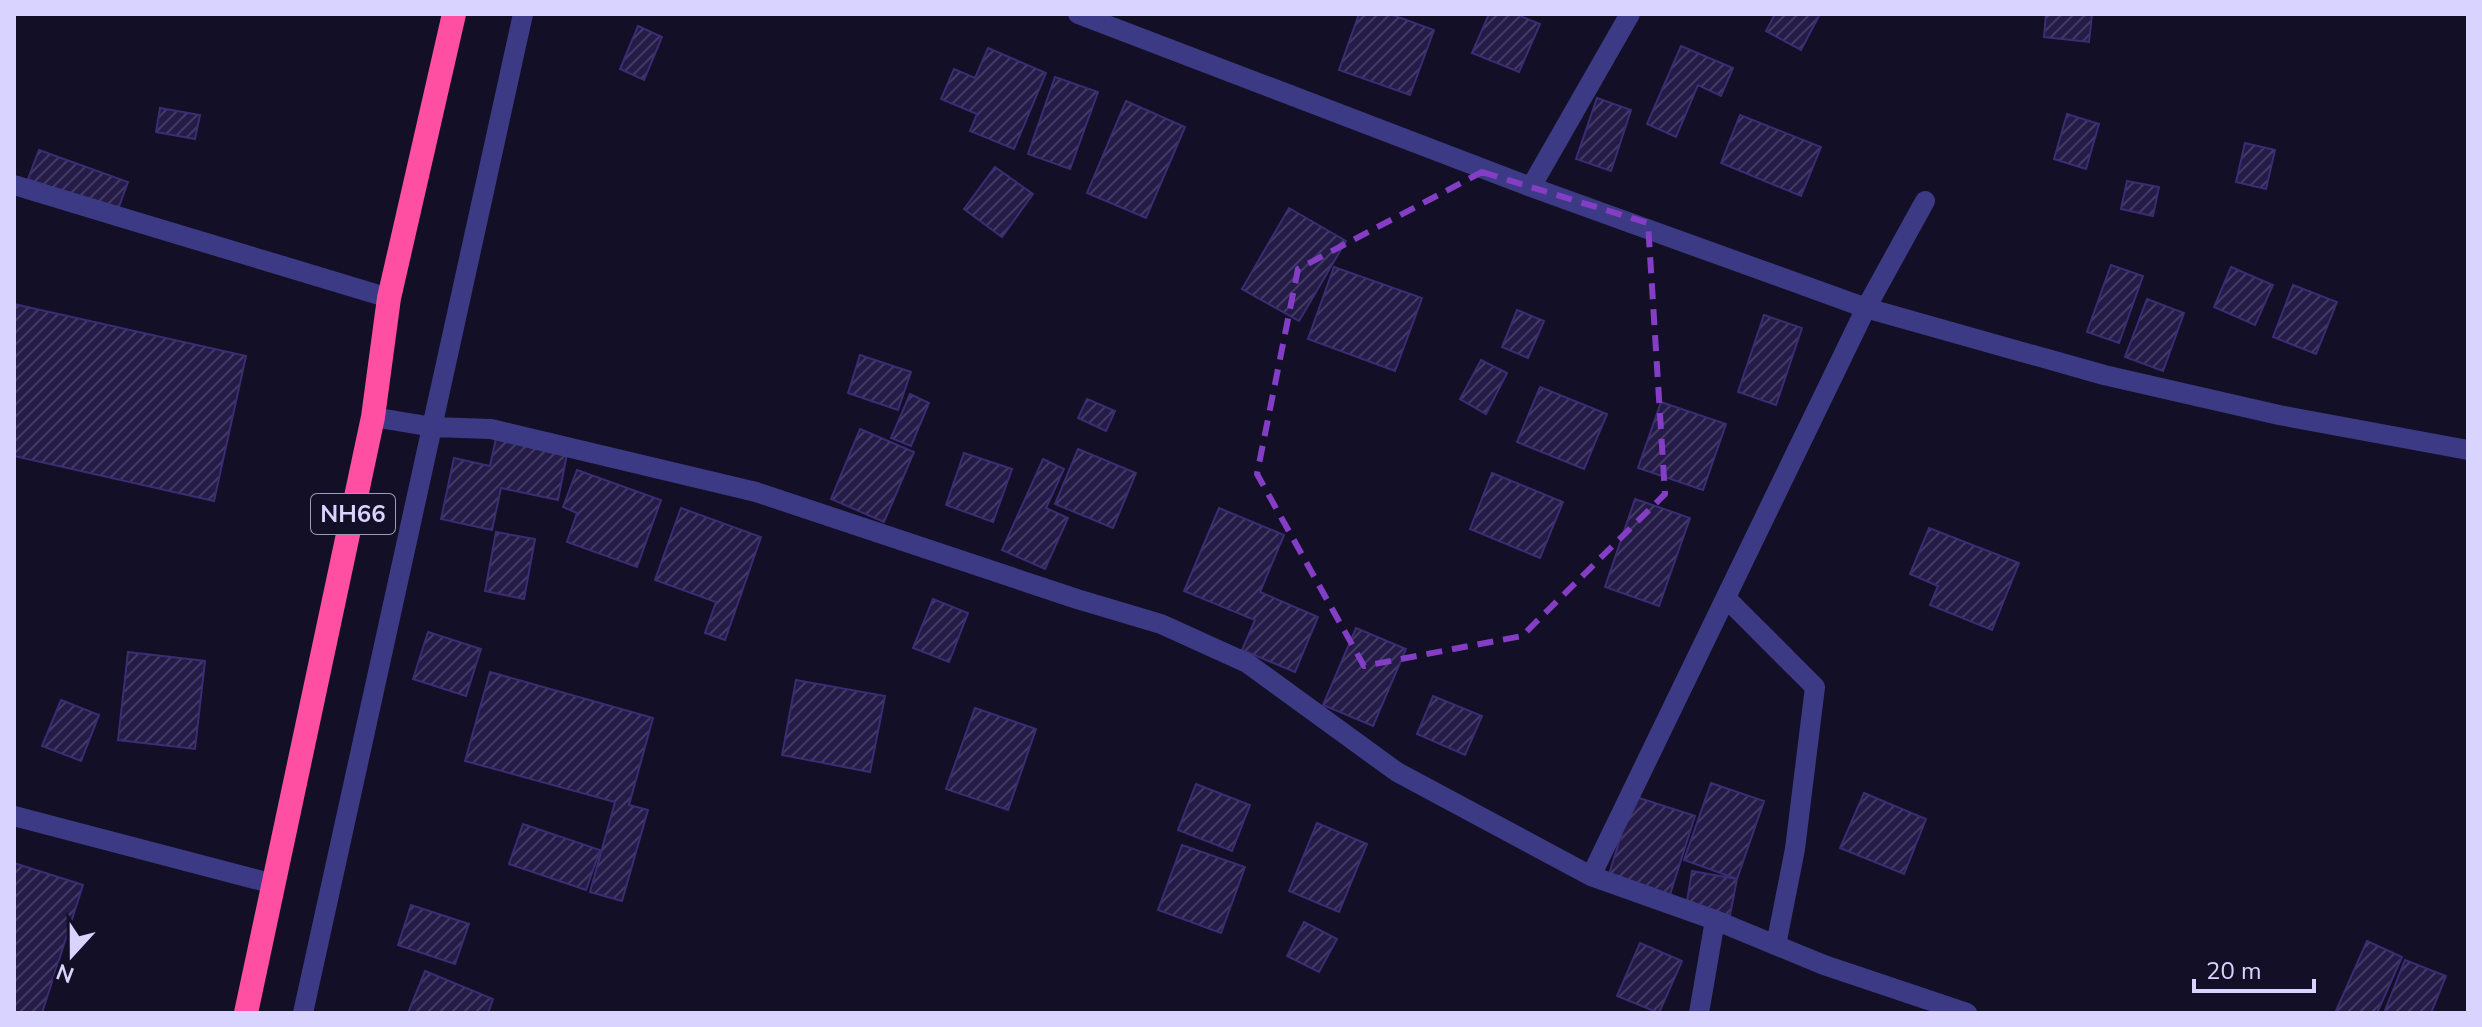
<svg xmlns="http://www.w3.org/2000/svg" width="2482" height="1027" font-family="'Nunito Sans',sans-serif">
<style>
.building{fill:url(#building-hatch);stroke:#3b2d73;stroke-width:2}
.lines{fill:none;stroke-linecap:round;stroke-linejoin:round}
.street{stroke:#3d3a85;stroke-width:20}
.highway{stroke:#ff4fa3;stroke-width:24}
.marked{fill:none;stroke:#843dc5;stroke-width:6;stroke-dasharray:16 10;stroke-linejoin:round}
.labels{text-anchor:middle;stroke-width:6;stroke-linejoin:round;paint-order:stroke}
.shield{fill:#130f26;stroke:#9e99be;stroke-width:2}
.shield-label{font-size:24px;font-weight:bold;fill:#d9d4ff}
</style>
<defs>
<pattern id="building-hatch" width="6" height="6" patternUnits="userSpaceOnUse" patternTransform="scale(2)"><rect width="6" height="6" fill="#241b47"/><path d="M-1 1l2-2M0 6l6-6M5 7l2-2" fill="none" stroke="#433b63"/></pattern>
</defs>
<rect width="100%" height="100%" fill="#130f26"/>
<path class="building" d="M1359,14H1390L1434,30L1410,95L1339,70Z
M1489,14H1515L1540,24L1519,72L1472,53Z
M1775,14H1820L1801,50L1766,31Z
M2046,14H2092L2089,42L2044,37Z
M638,26L662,37L644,80L620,69Z
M1681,46L1733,68L1721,96L1698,85L1676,137L1647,124Z
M988,48L1046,73L1014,149L970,131L977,114L941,99L954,69L975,78Z
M1055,77L1098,92L1070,169L1028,154Z
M1597,98L1631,110L1611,171L1576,159Z
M1126,101L1185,127L1146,218L1087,193Z
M160,108L200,115L195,139L156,132Z
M2067,114L2099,124L2086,169L2054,159Z
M1740,115L1821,147L1801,196L1721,163Z
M2245,143L2275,150L2266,189L2236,182Z
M39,150L128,182L117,212L28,179Z
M995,167L1033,194L1002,237L964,209Z
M2127,181L2159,187L2153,216L2121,209Z
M1289,208L1346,241L1299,321L1242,289Z
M2111,265L2143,276L2119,343L2087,332Z
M1334,267L1422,298L1395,371L1308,339Z
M2231,267L2273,285L2255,325L2214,307Z
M2293,285L2337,302L2316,354L2273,337Z
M2147,299L2184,313L2163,371L2125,357Z
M14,304L246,356L214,501L14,456Z
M1517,310L1544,321L1528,358L1502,347Z
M1764,315L1802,328L1776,405L1738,392Z
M860,355L911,372L898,410L848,393Z
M1481,360L1507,373L1486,414L1460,399Z
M1540,387L1607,414L1584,469L1517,442Z
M910,394L929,403L911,446L891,438Z
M1087,399L1115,411L1106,431L1078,418Z
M1661,402L1726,424L1703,490L1638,468Z
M860,429L914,452L884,522L831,499Z
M496,438L567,454L558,500L501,488L492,530L441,519L454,458L490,466Z
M1078,449L1136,473L1113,528L1055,504Z
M964,453L1012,469L993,522L946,505Z
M1043,459L1064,469L1046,508L1068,518L1045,569L1002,550Z
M577,470L661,500L637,567L567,542L577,513L563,507Z
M1492,473L1563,502L1540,558L1470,529Z
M1635,499L1690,518L1659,606L1605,587Z
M681,508L761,537L725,640L705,633L716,602L655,580Z
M1219,508L1284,535L1260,592L1318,617L1295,672L1242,650L1255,620L1184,591Z
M1929,528L2019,563L1992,630L1930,605L1938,586L1910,574Z
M496,532L535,539L524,599L485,591Z
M933,599L968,613L949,662L913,648Z
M1356,628L1406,649L1373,726L1323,705Z
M428,632L481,649L466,696L413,679Z
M128,652L205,661L195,749L118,740Z
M490,672L653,718L629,805L648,810L622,901L590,892L615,802L465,761Z
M796,680L885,696L870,772L782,755Z
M1433,696L1482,716L1465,755L1417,734Z
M61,700L99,715L81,761L42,746Z
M975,708L1036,729L1008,810L946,789Z
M1711,783L1764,801L1737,879L1684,860Z
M1196,784L1250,805L1232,851L1178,830Z
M1864,793L1926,819L1904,874L1840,848Z
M1633,796L1695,816L1668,901L1607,881Z
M1317,823L1367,844L1339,912L1289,891Z
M523,824L600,850L586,890L509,864Z
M1182,845L1245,867L1221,933L1158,910Z
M14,863L83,885L42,1013H14Z
M1692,871L1737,879L1730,915L1686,907Z
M411,905L469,924L455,964L398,945Z
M1304,922L1337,939L1319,972L1287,956Z
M2367,941L2402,957L2377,1013H2335Z
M1640,943L1682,961L1659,1013L1617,996Z
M2405,960L2446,976L2431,1013H2384Z
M425,971L493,999L488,1013H408Z"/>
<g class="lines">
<path class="street" d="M1078,14L1531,187L1866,308L2104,375L2279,415L2468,450
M14,185L389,298
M1531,187L1630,14
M373,417L433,427L491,429L756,492L1077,599L1161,624L1247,663L1397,772L1591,876L1715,920L1824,965L1967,1013
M1726,598L1815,687L1795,849L1776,945
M14,816L274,884
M1591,876L1866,308L1925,201
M303,1013L523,14
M1699,1013L1715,920"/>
<path class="highway" d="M246,1013L373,417L389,298L454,14"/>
</g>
<path class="marked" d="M1482,172L1648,223L1665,494L1522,636L1364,666L1257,474L1298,269Z"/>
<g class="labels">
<rect class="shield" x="311" y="494" width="84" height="40" rx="6"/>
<g class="shield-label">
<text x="353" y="522">NH66</text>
</g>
</g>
<rect width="2482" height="1027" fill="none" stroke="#d9d4ff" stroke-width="32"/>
<g transform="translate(72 955) rotate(201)" stroke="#130f26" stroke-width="6" paint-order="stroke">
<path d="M0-6L14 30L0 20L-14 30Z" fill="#d9d4ff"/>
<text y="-12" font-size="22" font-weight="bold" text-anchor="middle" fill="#d9d4ff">N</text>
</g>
<path d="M2194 979v12h120v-12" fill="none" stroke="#d9d4ff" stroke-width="4"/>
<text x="2206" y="979" font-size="24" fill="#d9d4ff" stroke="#130f26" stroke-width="6" paint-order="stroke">20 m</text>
</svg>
